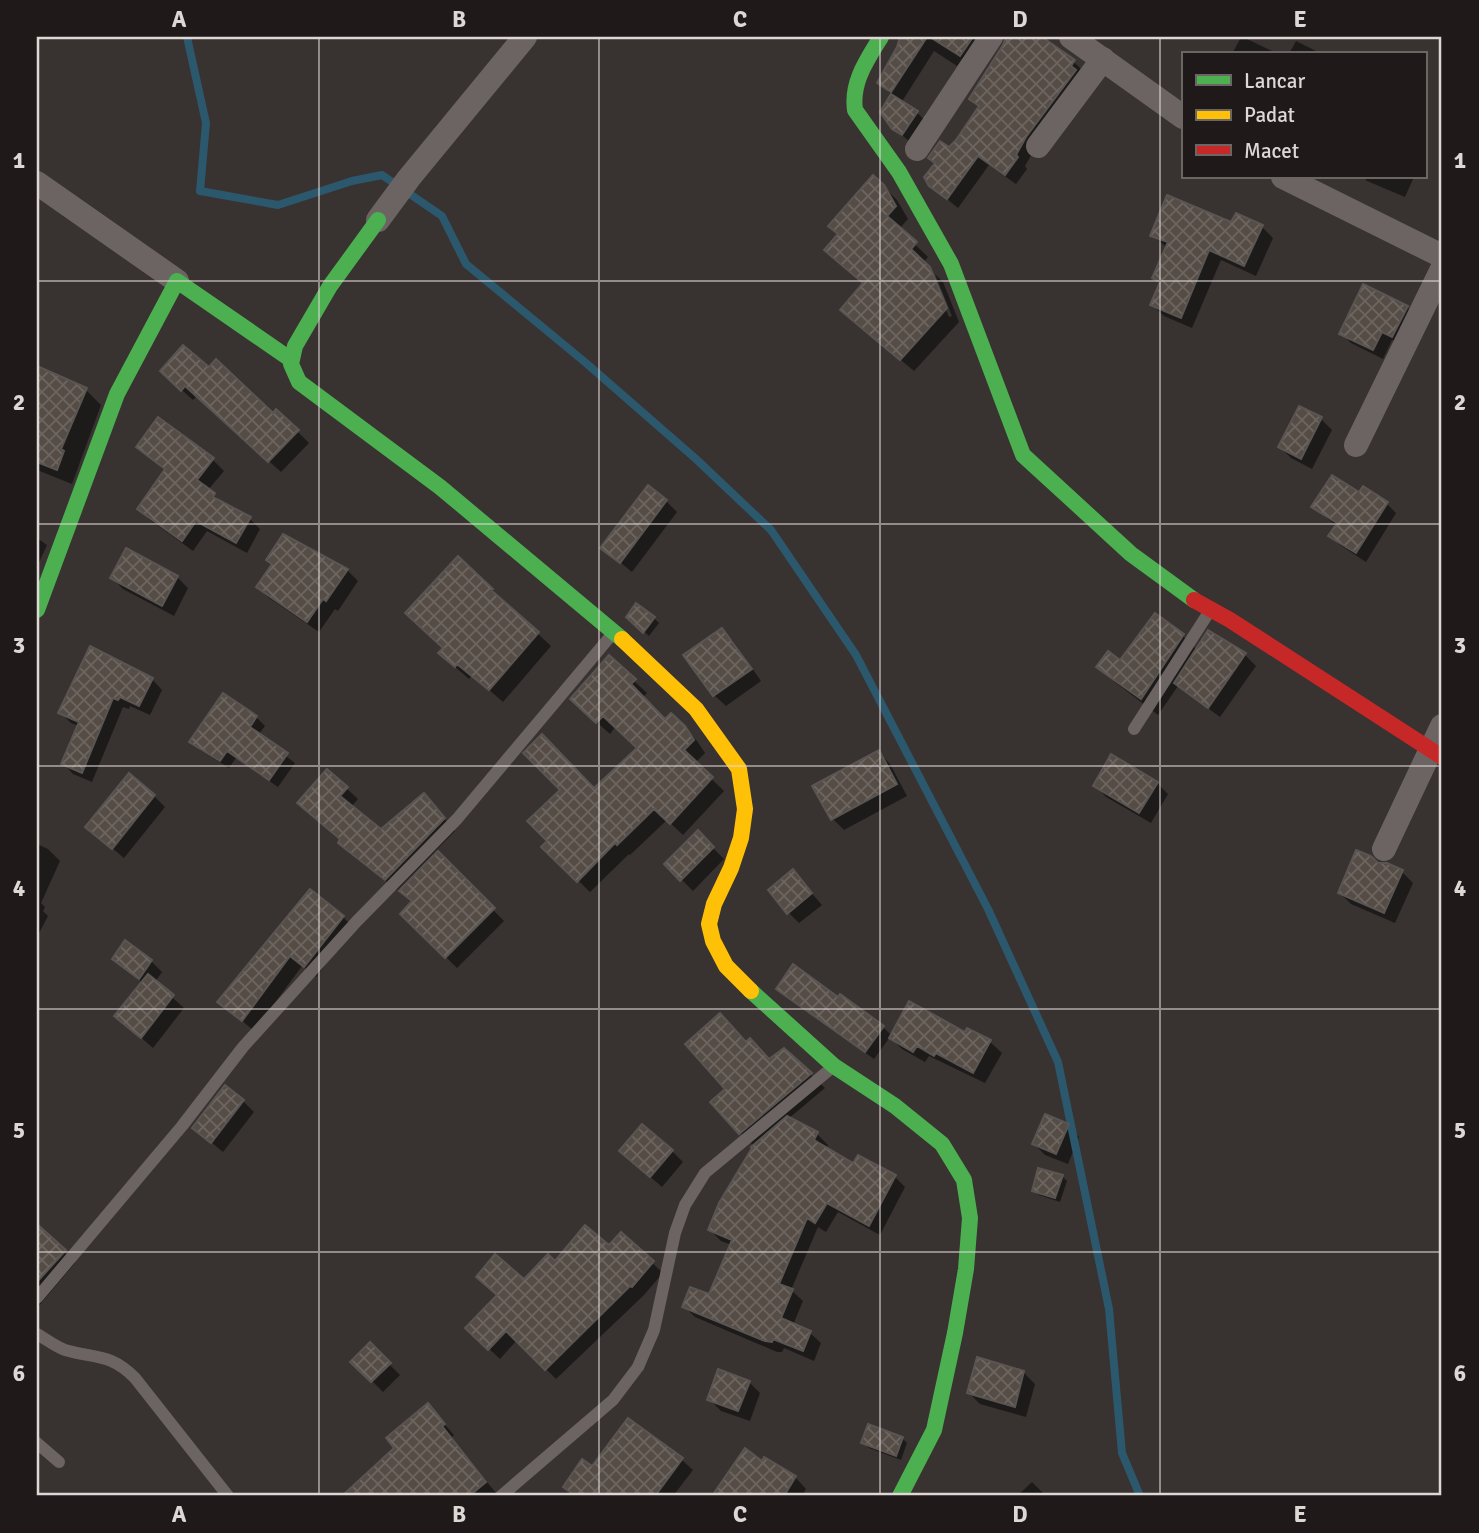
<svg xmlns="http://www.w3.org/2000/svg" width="1479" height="1533" font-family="Signika,sans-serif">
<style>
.shadow{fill:#0007}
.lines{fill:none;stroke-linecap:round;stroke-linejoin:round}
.stream{stroke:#2c586d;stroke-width:8}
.building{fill:url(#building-cross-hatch);stroke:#595552;stroke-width:2}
.lane{stroke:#6c6462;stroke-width:12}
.street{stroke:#6c6462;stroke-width:24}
.fast{stroke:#4caf50;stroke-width:16}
.slow{stroke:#ffc107;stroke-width:16}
.jam{stroke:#c62828;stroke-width:16}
.grid{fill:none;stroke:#ded7d5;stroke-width:2;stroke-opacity:0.55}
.neatline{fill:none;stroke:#ded7d5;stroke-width:2.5}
.grid-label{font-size:23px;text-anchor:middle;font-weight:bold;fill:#ded7d5}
</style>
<defs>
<pattern id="building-cross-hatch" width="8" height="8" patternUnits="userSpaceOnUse" patternTransform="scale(1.75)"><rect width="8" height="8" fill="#554c46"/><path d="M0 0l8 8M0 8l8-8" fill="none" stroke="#6d6560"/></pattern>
</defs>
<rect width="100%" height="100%" fill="#383231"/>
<path class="shadow" d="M902,37H991L962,59L957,66L934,51L901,103L916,112L928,123L914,145L893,128L892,95L879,83Z
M1007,37H1038L1074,62L1084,72L1036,147L1025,166L1027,169L1016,184L989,165L958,208L930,185L949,149L980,107L972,99Z
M1241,37H1243L1278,54H1229H1232Z
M1296,41L1316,51L1319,54H1289Z
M1363,177H1414L1405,197L1367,181Z
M883,186L897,200L908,219L899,229L928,257L923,263L929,268L949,317L952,316L935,274L943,282L959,322L914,371L855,322L864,284L839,263Z
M1232,224L1262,227L1273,238L1256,276L1221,260L1192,328L1164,316L1152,305L1161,284L1154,278L1167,248L1153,235Z
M1407,307L1416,317L1402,345L1392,340L1383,359L1351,343L1341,333Z
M37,368L86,390L101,405L72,484L37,470Z
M209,369L273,415L277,411L309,443L281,472L197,396L193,400L173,382Z
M159,419L213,460L224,471L208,490L225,505L249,518L260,529L247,553L207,531L193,551L150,520L139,509L166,471L138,447Z
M1321,419L1332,430L1312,469L1291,458L1280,447Z
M1359,494L1387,504L1396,513L1366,562L1340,545L1331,536L1337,526L1313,507Z
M666,501L677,512L632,572L603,548Z
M284,537L347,570L358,581L338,611L335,609L319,632L269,598L258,587L273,565Z
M37,538L47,545L37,567Z
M458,559L551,646L503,702L472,675L469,679L454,666L445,648Z
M177,577L188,588L174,616L123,589L112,578Z
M1156,615L1183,636L1197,650L1209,632L1245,655L1256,666L1220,717L1178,686L1158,715L1116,683L1098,666L1121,662Z
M628,617L654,618L659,623L649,636Z
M722,630L733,641L761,681L726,706L714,695L686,656Z
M609,658L647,693L642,698L665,721L671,715L697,741L705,753L695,763L724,791L683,835L667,820L630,855L629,854L590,892L544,847L594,790L639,748L616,726L610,734L584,711Z
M152,679L162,690L150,715L130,706L129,709L123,707L92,782L73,774L63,763L79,726L71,723L60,712Z
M223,695L256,717L265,726L258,735L295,763L278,787L236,758L229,768L200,750L192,742Z
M879,752L890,764L907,796L844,830L833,819Z
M1157,783L1168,794L1151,823L1106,797L1095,785Z
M346,788L358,799L351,807L381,831L435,807L455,831L397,890L351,854L340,843L342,840L311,814Z
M154,796L165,807L124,858L87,827Z
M698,833L724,859L693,891L666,864Z
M37,844L48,849L60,861L41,903L45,907L43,911L48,916L37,937Z
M438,854L504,921L457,968L402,914L413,903L401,891Z
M1378,864L1402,872L1413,883L1395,923L1351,904L1340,893Z
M793,872L822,905L799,923L788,912Z
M343,917L354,928L316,977L302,966L254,1031L220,1002Z
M114,959L151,961L162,972L155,982L184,1008L153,1048L116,1016L143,983Z
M778,988L838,999L883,1027L892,1036L966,1035L968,1030L990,1042L1002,1053L985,1083L929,1056L925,1062L902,1049L890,1037L874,1059L787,997Z
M747,1044L769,1060L784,1050L825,1088L788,1119L817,1134L828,1145L826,1149L854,1165L895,1177L905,1187L880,1235L838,1212L826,1232L818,1227L791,1290L803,1301L793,1325L810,1333L821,1343L814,1361L784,1348L782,1352H777L695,1317L684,1306L710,1296L732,1245L721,1241L710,1230L754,1146L740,1132L728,1089Z
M243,1101L254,1112L223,1152L194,1128Z
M1068,1126L1079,1137L1068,1164L1045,1155L1034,1144Z
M672,1151L683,1162L662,1187L633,1162Z
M1062,1176L1067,1181L1060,1202L1039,1195L1034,1190Z
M38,1228L75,1263L37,1308V1229Z
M621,1234L663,1273L643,1296L556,1379L517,1340L500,1359L467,1328L524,1281L555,1263L610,1247Z
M370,1345L400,1375L383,1392L353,1362Z
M1024,1373L1035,1384L1026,1417L980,1404L969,1393Z
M749,1382L760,1393L750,1421L721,1411L709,1399Z
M438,1417L454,1435L451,1438L496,1493L492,1496H344L396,1448Z
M628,1420L682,1460L693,1470L673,1496H575L565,1486L593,1469Z
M902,1438L907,1443L901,1460L869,1448L863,1443Z
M745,1451L762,1463L795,1477L806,1489L802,1496H714Z
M1032,1482L1046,1496H1017Z"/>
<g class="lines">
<path class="stream" d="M187,37L206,123L200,191L278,205L352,181L382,175L442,216L466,264L586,363L696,459L771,530L856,655L988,909L1058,1062L1109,1309L1122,1453L1140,1496"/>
</g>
<path class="building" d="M900,37H927L891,92L877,83L897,47Z
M930,37H973L960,56Z
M1006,37H1042L1075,60L1071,66L1076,70L1026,137L1016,155L1018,157L1005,175L978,156L947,199L929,186L924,177L935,163L928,158L940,141L949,147L956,140L979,106L969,99L1003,45Z
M891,94L918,111L902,135L892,129L880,112Z
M873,175L884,185L896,206L887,216L915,240L917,242L911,249L930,267L947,308L900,360L840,310L863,283L824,250L838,234L828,226Z
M1167,195L1231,222L1236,213L1263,225L1244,266L1209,250L1181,318L1150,305L1160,282L1152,278L1168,242L1150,236Z
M1363,284L1408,306L1392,337L1382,332L1373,350L1339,334Z
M183,345L209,367L216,359L273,413L276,409L299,430L268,462L185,386L181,391L160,371Z
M37,366L87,388L61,449L64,451L57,470L37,462Z
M1299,406L1322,417L1301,459L1278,447Z
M158,417L214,458L197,480L215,493L213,497L251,517L236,543L196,521L182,541L137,509L165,469L136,447Z
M1332,475L1359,492L1363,486L1388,502L1356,553L1328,536L1337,523L1311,507Z
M648,485L667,500L620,563L600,548Z
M283,534L348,569L326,601L323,599L307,622L256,587L272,564L266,560Z
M126,548L178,576L162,606L110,578Z
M458,556L493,589L491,590L539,632L489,690L457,664L455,667L438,653L443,648L405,613Z
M636,603L655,617L643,633L626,617Z
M1155,613L1184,634L1141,699L1096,667L1108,651L1120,660Z
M722,628L752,669L713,696L683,655Z
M1208,630L1246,653L1208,708L1174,683Z
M90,646L153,678L139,706L120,697L118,700L113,698L82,773L61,764L79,722L58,713Z
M609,655L636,679L631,684L665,719L671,713L685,726L694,740L684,750L713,777L670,824L654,809L617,845L615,843L577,882L541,847L547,841L527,821L560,790L523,753L542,734L594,788L637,748L603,716L596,723L570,699Z
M223,693L257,716L250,727L288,753L269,780L227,751L220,761L189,742Z
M879,750L897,784L831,820L812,786Z
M1111,754L1158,782L1139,813L1093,786Z
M327,769L348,787L340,796L381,829L424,793L445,818L385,880L338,843L340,839L297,803Z
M129,773L155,795L112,849L85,827Z
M698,830L714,847L680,881L664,864Z
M1356,850L1371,856L1378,863H1387L1403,870L1384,913L1338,893Z
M438,851L495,908L445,958L400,914L412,901L399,891Z
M793,869L812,893L787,914L768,890Z
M310,889L344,916L304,967L290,956L242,1021L217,1002Z
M125,940L152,960L139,979L112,959Z
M793,964L838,997L840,994L884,1026L865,1052L776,989Z
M148,974L174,995L141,1038L114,1016Z
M909,1001L965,1032L967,1028L991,1040L973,1073L936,1053L934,1056L917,1046L913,1052L889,1038Z
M720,1013L746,1042L750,1038L769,1059L784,1048L812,1073L739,1134L710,1102L725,1089L685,1044Z
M225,1085L244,1100L211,1143L192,1128Z
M1045,1114L1069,1124L1056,1154L1032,1144Z
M787,1116L818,1132L814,1140L853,1163L858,1155L896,1175L869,1226L827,1203L815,1223L807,1218L779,1284L793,1289L781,1318L811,1331L803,1351L773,1339L772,1342L765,1341L682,1307L690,1287L709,1294L732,1240L708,1230L719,1203L752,1148L751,1147Z
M642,1124L673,1150L650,1177L619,1151Z
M1038,1168L1063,1175L1055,1198L1032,1191Z
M37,1224L66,1250L37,1282Z
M585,1225L609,1245L621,1232L654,1261L632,1287L630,1286L545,1370L506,1331L488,1350L465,1328L497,1295L476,1277L495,1254L524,1279L548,1254L555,1261Z
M370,1342L391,1363L371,1382L350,1362Z
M977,1357L1024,1371L1015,1407L967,1393Z
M718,1369L750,1381L738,1411L707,1400Z
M428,1403L445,1424L442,1426L486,1482L469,1496H342L394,1448L386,1438Z
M628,1418L683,1458L655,1496H576L563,1487L582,1459L592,1466Z
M868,1424L903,1437L896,1456L861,1443Z
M745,1448L762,1461L764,1457L796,1476L784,1496H712Z"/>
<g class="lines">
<path class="lane" d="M1134,729L1211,609
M37,1298L182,1126L243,1047L357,921L457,819L614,632
M37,1334C46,1339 56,1347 65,1350C96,1359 110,1353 135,1378L228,1496
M37,1443L59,1462
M501,1496L613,1400L638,1367L654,1330L675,1233L685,1205L705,1173L834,1066"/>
<path class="street" d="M1071,37L1183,117
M1038,146L1103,59
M917,149L991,37
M1283,177L1442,256
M37,183L177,281
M378,220L409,178L525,37
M1356,445L1442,269
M1384,849L1442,726"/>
<path class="fast" d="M881,37C867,60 851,82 855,110L899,172L951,264L1023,455L1131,554L1194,600
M378,220L330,286L295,346L291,364L299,382L440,487L622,639
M37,610L117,394L177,281L290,359
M751,991L834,1066L895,1106L942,1144L964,1180L970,1218L966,1269L955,1333L934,1430L900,1496"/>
<path class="slow" d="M622,639L696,709L739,769L745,809L741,838L731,868L714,904L709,924L713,941L726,966L751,991"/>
<path class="jam" d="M1194,600L1230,620L1442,757"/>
</g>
<path class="grid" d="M319,37V1496M599,37V1496M880,37V1496M1160,37V1496M37,281H1442M37,524H1442M37,766H1442M37,1009H1442M37,1252H1442"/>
<rect width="1479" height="1533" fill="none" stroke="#1f1a19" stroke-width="77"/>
<rect x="1182" y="52" width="245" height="126" fill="#1f1a19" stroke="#6b6664" stroke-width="2"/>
<rect x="1196" y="75" width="35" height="10" fill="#4caf50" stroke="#6b6664" stroke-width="2"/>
<text x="1244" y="88" font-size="21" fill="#ded7d5">Lancar</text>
<rect x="1196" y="110" width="35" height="10" fill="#ffc107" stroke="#6b6664" stroke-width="2"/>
<text x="1244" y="122" font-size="21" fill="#ded7d5">Padat</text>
<rect x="1196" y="145" width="35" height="10" fill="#c62828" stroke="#6b6664" stroke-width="2"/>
<text x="1244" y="158" font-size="21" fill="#ded7d5">Macet</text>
<rect x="38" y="38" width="1402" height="1456" class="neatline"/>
<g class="grid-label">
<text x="179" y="27">A</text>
<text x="459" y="27">B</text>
<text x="740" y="27">C</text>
<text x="1020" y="27">D</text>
<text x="1300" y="27">E</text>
<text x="19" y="168">1</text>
<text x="1460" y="168">1</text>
<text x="19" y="410">2</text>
<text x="1460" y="410">2</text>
<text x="19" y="653">3</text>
<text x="1460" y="653">3</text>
<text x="19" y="896">4</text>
<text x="1460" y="896">4</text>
<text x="19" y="1138">5</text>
<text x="1460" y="1138">5</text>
<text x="19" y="1381">6</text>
<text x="1460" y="1381">6</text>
<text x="179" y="1522">A</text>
<text x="459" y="1522">B</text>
<text x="740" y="1522">C</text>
<text x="1020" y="1522">D</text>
<text x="1300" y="1522">E</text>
</g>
</svg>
